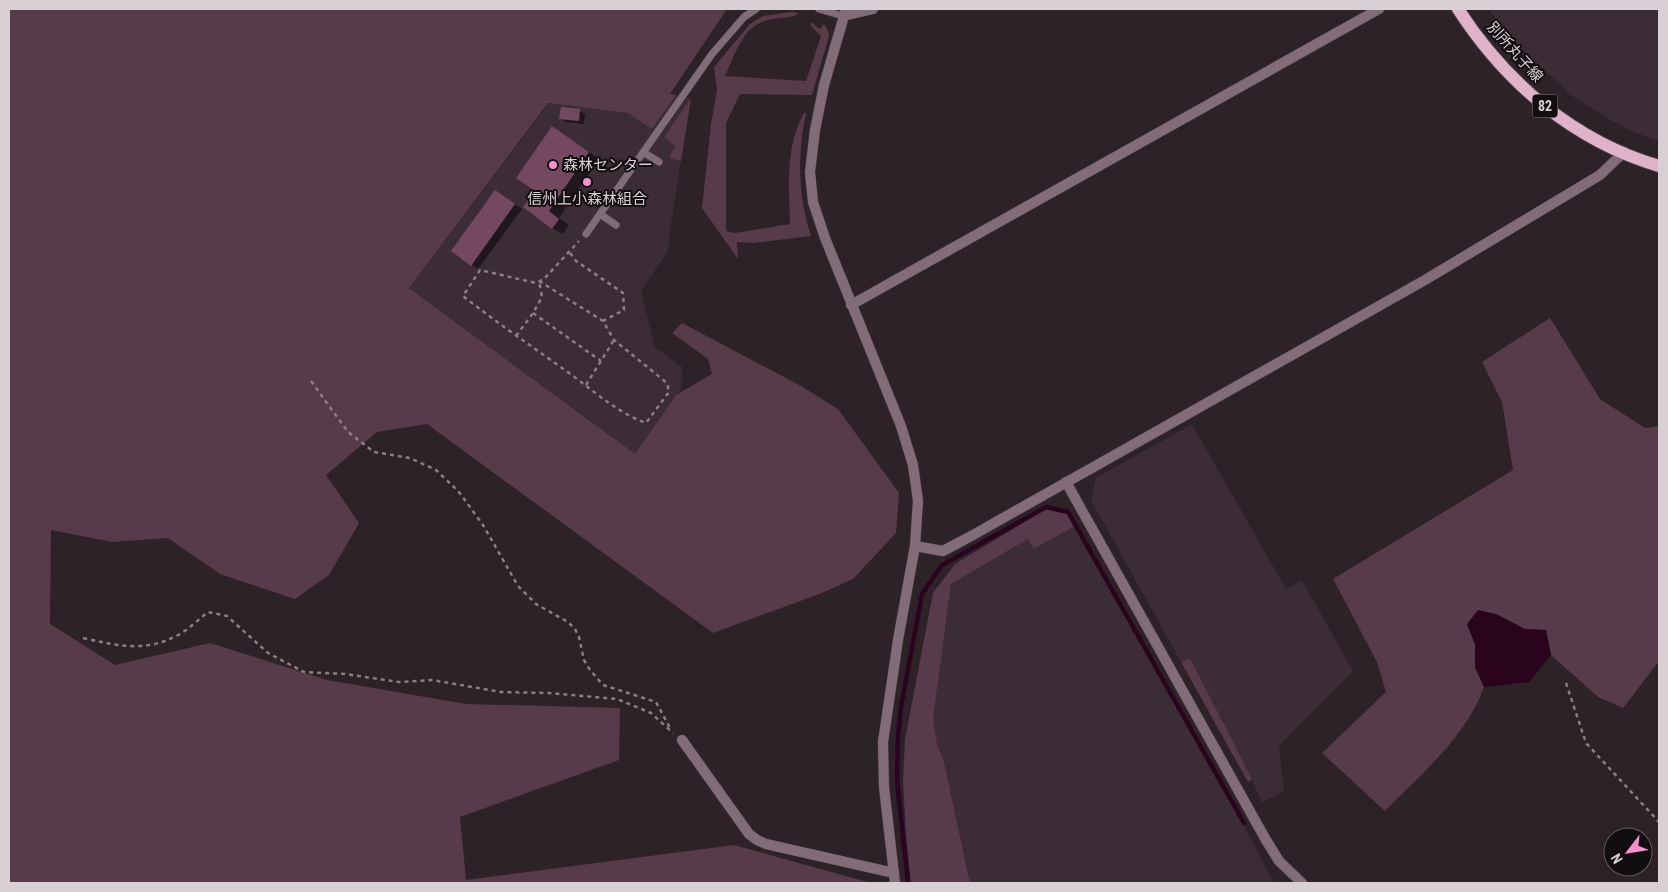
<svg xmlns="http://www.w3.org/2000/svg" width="1668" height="892" font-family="'Roboto Condensed','Noto Sans JP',sans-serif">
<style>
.built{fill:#3c2c35}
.green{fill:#573b4b}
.water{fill:#2a041d}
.shadow{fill:#0007}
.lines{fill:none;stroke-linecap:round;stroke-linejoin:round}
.stream{stroke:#2a041d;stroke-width:4.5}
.building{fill:#754862}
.service-casing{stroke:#483e44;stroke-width:8}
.minor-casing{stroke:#483e44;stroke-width:11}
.tertiary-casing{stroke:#483e44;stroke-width:11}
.primary-casing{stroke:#483e44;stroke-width:14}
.path{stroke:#897f84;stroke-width:2.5;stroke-dasharray:4 4;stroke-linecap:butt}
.service{stroke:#816c77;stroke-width:7}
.minor{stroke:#816c77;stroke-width:10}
.tertiary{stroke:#816c77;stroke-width:10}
.primary{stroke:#dfb2ca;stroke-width:12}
.poi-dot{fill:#f790cd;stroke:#120d10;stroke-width:2}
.labels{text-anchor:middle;stroke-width:4;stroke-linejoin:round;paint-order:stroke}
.shield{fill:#120d10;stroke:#9d9699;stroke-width:1}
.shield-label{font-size:14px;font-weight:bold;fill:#d8d0d4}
.street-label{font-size:15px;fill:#d8d0d4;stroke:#120d10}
.poi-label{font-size:15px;fill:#d8d0d4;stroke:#120d10;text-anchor:start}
</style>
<rect width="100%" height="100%" fill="#2d2228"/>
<path class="built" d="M1488,9H1659V141L1633,132L1609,119L1571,95L1519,46Z
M670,94L691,98L671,224L668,251L641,291L655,347L682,367L681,388L635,454L409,288L549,103L628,113Z
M1192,424L1286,589L1302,580L1353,671L1279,746L1284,791L1262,803L1252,779L1190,658L1181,662L1091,500L1096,478Z
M1075,526L1244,826L1274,883H970L944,762L937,744L933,720L951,584L1028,538L1035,549Z"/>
<path class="green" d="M9,9H727L670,94L676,95L652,129L628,113L548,103L409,288L635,454L676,395L712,374L708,359L672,333L682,323L801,386L838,409L899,493L896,533L853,579L822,593L713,633L427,424L377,432L326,475L359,523L329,575L295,599L220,574L168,538L112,542L51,530L50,624L115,665L210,643L327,680L466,704L620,708L619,760L460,817L466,880L734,845L871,883H9Z
M791,12L799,13C791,19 783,17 773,19C766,20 757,23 752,28C739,39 732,61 725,76L806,81L821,36L810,25L811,22L820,29L824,24L828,31L829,36L812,95L740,94L726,123V231L735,233L790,224C789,186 785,147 804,113H806C797,154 798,196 811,236L753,243L737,242L738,259L702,208L711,124L717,90L714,67L750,24L763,16Z
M691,98L681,161L669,158L675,146L664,137Z
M1550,318L1600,399L1645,428L1659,426V661L1623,708L1598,697L1551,655L1546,630L1525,629L1496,614L1467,624L1475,644V667L1484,687C1466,737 1422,773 1385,811L1322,753L1386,692L1377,662L1333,579L1513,470L1502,402L1482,362Z
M1046,509L1067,513L1075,526L1034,549L1028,539L951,584L933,720L937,744L944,762L970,883H911L906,835L903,780L905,739L933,593L955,564Z
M1190,658L1252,779L1248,782L1181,662Z"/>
<path class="water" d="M1478,610L1496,614L1525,629L1546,630L1551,655L1529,682L1484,687L1475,667V644L1467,624Z"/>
<path class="shadow" d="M579,111L585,114L584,124L566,122L561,118Z
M563,134L599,159L559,218L569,225L563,234L552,228L537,191Z
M502,196L522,209L478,269L471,264Z"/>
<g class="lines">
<path class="stream" d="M908,883L897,780L898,736L901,707L922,594L942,565L1046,507L1068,512L1244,823"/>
</g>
<path class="building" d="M561,107L580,109L579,121L559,119Z
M552,126L589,152L549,211L559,219L552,229L523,207L535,191L516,178Z
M495,190L515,204L471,266L451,251Z"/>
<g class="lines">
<defs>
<path id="service" d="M819,9L843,16
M643,152L659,162
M600,214L616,225
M586,234L712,54L744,17L756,9"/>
<path id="minor" d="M843,16L873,9
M851,305L1379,9
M1066,482L1266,840L1279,861L1302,883
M682,740L749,834L757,840L766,844L894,873"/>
<path id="tertiary" d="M846,9L824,85L815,130L810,172L813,202L825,238L901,426L913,465L918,501L915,546L898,640L883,742L884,787L895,883
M915,546L943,551L973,535L1425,280L1600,175L1624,152"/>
<path id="primary" d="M1458,9C1506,83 1574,141 1659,166"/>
</defs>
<use href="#service" class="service-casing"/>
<use href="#minor" class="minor-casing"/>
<use href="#tertiary" class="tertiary-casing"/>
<use href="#primary" class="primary-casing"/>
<path class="path" d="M570,253L576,261L623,293L624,310L603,321
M539,281L603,321L614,340L667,383L669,392L646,423C616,412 594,391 569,373C533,347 497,323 463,296L480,270L536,283L544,279L579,241
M533,313L601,361
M516,336L533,313L542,297L539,281
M311,381L348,432L374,452L410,458L436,470L459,492L483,525L518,586L536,604L568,622L575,629L579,637L584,660L590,670L603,685L656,702L670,728
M586,385L614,340
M83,638C119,646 146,653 180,634C190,628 199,619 208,612L227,616L268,653L304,672L345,674L399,682L432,680L501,692L549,693L617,699L651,713L673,733
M1566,683L1586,743L1659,822"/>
<use href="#service" class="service"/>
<use href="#minor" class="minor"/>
<use href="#tertiary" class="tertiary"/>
<use href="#primary" class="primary"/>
</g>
<g class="poi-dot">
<circle cx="553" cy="165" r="5"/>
<circle cx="587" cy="182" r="5"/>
</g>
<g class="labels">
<rect class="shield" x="1532.5" y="94.5" width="25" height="23" rx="4"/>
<g class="shield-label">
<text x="1545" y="111">82</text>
</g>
<g class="street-label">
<text transform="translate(1515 52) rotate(48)" y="5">別所丸子線</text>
</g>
<g class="poi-label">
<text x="563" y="170">森林センター</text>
<text x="587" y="204" text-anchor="middle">信州上小森林組合</text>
</g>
</g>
<rect width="1668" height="892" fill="none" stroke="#d8d0d4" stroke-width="20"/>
<g transform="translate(1628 852) rotate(239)"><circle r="24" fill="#120d10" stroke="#615b5e"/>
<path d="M0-4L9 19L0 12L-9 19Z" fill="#f790cd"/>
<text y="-8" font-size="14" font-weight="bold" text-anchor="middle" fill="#d8d0d4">N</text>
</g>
</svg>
